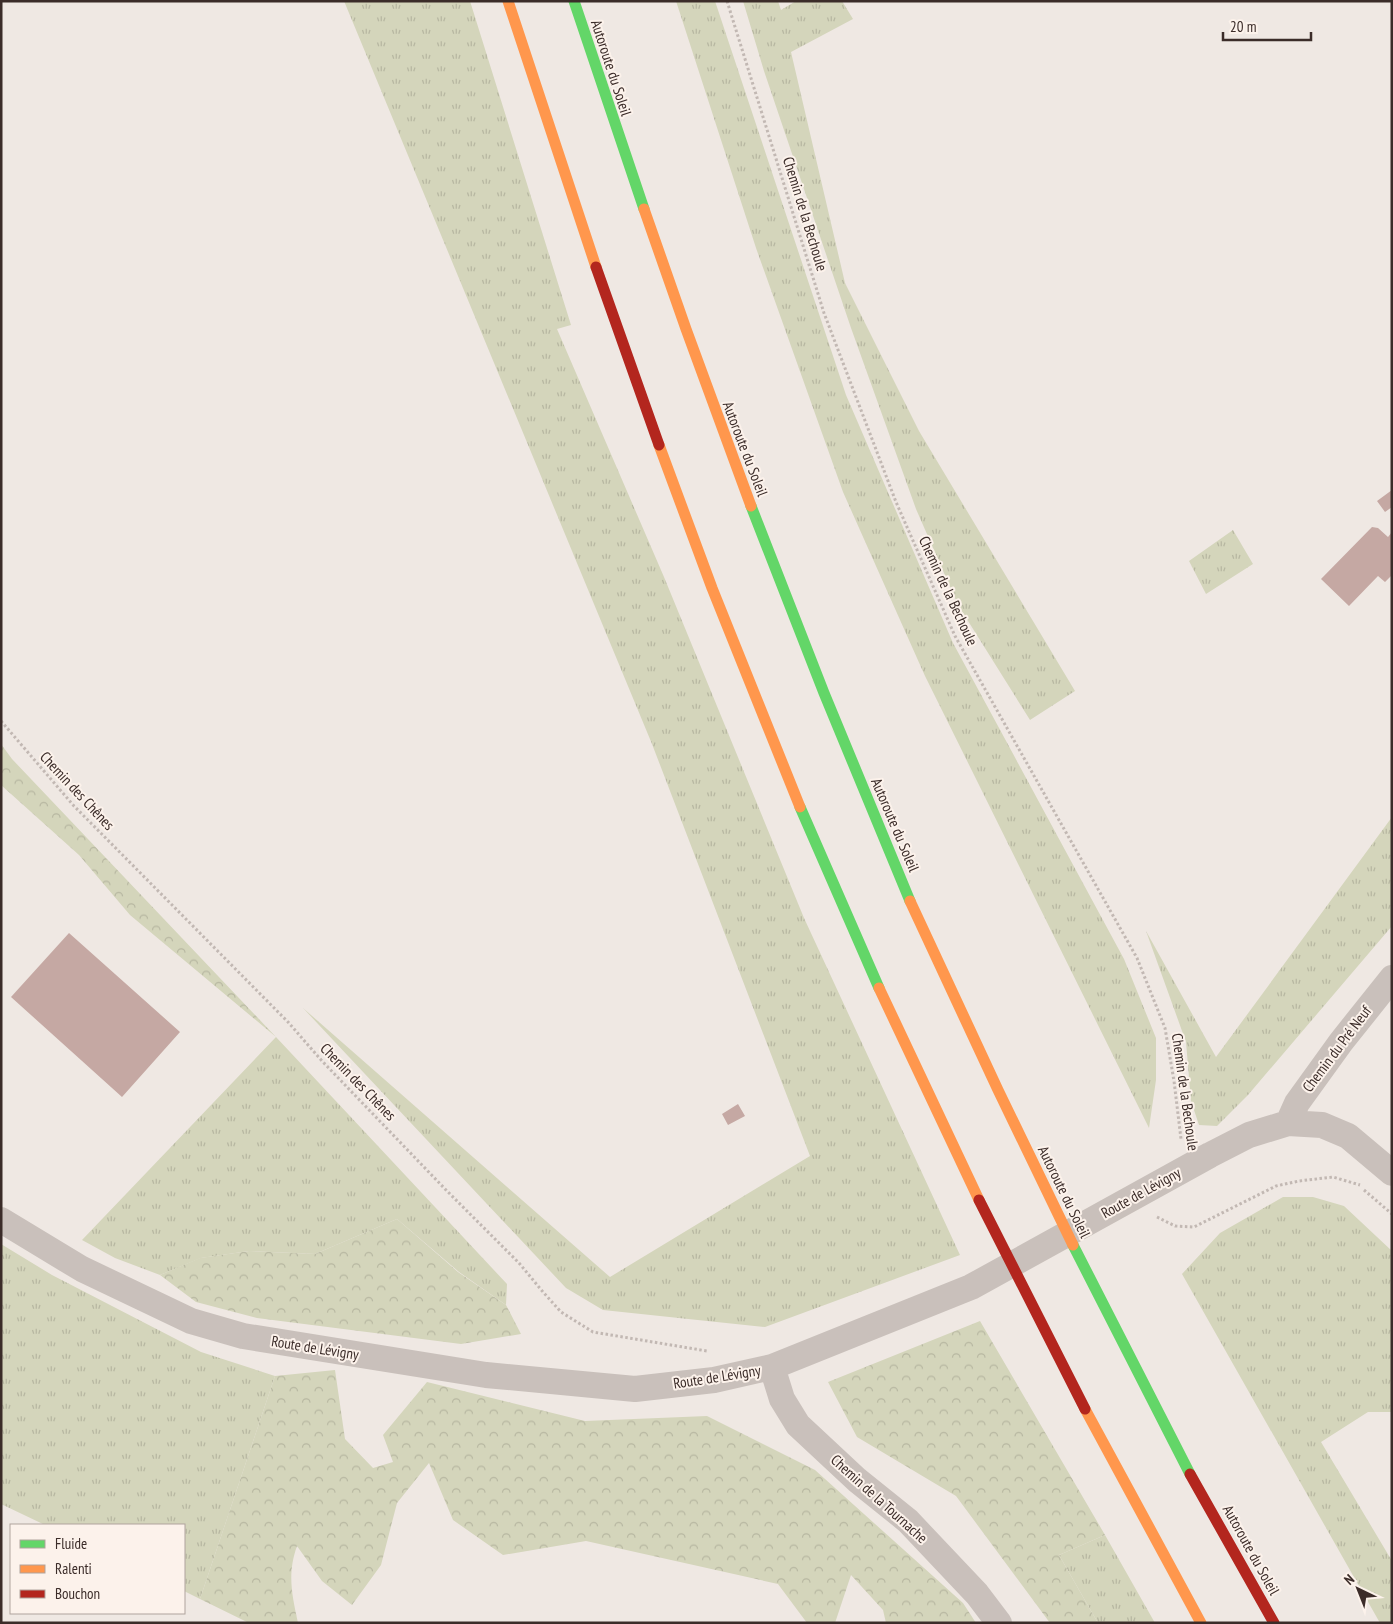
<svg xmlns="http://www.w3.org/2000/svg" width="1393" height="1624" font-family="'PT Sans Narrow',sans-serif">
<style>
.grass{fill:url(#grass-tufts)}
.forest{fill:url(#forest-crowns)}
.building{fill:#c5a8a3}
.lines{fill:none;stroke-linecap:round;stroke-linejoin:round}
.path{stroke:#c2b8b3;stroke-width:3;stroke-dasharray:2.5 2.5;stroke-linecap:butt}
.street{stroke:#c9c0bb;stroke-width:26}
.fast{stroke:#63d668;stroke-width:11}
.slow{stroke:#ff974d;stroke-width:11}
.jam{stroke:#b3261e;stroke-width:11}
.labels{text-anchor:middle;stroke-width:4;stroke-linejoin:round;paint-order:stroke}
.street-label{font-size:15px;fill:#3b2c29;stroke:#fcf2eb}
</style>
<defs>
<pattern id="grass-tufts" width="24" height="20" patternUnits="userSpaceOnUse" patternTransform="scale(1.25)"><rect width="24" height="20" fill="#d4d5bb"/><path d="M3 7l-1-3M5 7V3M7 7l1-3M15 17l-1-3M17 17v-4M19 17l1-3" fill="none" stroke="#b7b7a1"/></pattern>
<pattern id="forest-crowns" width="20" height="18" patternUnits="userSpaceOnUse" patternTransform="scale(1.25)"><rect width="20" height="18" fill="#d4d5bb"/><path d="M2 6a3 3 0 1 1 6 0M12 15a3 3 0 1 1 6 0" fill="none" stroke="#b7b7a1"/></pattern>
</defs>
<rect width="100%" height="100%" fill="#efe8e3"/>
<path class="grass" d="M344,1H470L571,325L557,329L664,577L804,918L960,1255L765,1327L603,1310L566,1288L303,1008L610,1277L810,1156L652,744Z
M676,1H715L846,395L953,643L1124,959L1156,1038V1080L1149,1128L925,676L843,492L756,248Z
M743,1H778L781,10L796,1H842L853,19L791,52L845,283L919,431L1075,691L1030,720L958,605L916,509L851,328L764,71Z
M1233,530L1253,564L1206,594L1189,561Z
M1392,817V926L1248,1095L1217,1126L1199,1125L1191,1101L1186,1042L1146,931L1216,1057Z
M276,1037L507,1284L506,1305L459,1272L397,1219L315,1254L249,1251L201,1258L160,1275L115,1258L82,1240Z
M1283,1197H1313L1344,1206L1392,1251V1412H1368L1321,1442L1392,1561V1623H1380L1182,1274L1220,1233Z
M1,1244L52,1275L201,1352L275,1376L200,1599L184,1591V1525H45L1,1504Z
M1105,1535L1155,1623H1098L1059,1555Z"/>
<path class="forest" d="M1,744L12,759L276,1037L130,915L79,855L1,785Z
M397,1219L458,1272L506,1305L521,1334L461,1344L257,1318L196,1302L160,1275L200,1258L249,1251L315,1254Z
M980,1321L1105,1535L1059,1555L1098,1623H1050L956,1496L857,1437L828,1382Z
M335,1370L345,1439L373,1468L393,1462L383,1435L427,1382L585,1421L707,1416L815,1470L963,1603L976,1623H886L883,1610L851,1575L835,1623H807L778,1584L586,1541L503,1555L453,1520L429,1463L397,1503L381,1565L352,1605L322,1581L297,1546C287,1574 292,1595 298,1623H249L200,1599L275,1376Z"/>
<path class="building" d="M1392,490V507L1385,512L1377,501Z
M1372,527L1378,528L1388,537L1392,532V575L1385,582L1378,576L1349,606L1321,579Z
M69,933L180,1032L122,1097L11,997Z
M738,1104L745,1116L728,1125L722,1114Z"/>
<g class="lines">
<path class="path" d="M727,1L824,313L896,502L955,636L1137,958L1165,1028L1174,1081L1181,1139
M1,721L74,806L288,1022L322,1061L447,1191L519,1263L543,1292L561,1312L593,1332L707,1351
M1364,1190L1392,1214
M1157,1217L1175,1226L1194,1227L1276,1186L1299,1181L1333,1177L1360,1185"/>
<path class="street" d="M1288,1123L1297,1103L1341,1042L1392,978
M1,1220L82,1269L191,1321L243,1336L486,1375L635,1389L714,1380L772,1367L971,1287L1210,1155L1249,1135L1288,1123L1322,1125L1348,1136L1392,1173
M772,1367L782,1399L798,1425L857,1480L908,1521L977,1594L999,1623"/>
<path class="fast" d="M574,1L644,209
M751,506L824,693L910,901
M800,807L879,988
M1073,1245L1190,1474"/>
<path class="slow" d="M508,1L596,267
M644,209L686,329L751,506
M659,445L712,588L800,807
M910,901L998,1090L1073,1245
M879,988L979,1200
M1085,1409L1201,1623"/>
<path class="jam" d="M596,267L659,445
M979,1200L1085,1409
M1190,1474L1274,1623"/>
</g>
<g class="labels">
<g class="street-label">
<text transform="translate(611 68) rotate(72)" y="5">Autoroute du Soleil</text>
<text transform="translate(805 214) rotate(73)" y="5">Chemin de la Bechoule</text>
<text transform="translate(745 449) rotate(69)" y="5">Autoroute du Soleil</text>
<text transform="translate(948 591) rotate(65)" y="5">Chemin de la Bechoule</text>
<text transform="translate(77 791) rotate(47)" y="5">Chemin des Chênes</text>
<text transform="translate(895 825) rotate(67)" y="5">Autoroute du Soleil</text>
<text transform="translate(1337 1049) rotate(-53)" y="5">Chemin du Pré Neuf</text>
<text transform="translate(358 1082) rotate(46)" y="5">Chemin des Chênes</text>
<text transform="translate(1185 1092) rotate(82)" y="5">Chemin de la Bechoule</text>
<text transform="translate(1064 1192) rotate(64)" y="5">Autoroute du Soleil</text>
<text transform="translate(1141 1193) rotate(-29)" y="5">Route de Lévigny</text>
<text transform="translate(315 1348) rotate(9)" y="5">Route de Lévigny</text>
<text transform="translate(717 1377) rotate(-9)" y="5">Route de Lévigny</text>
<text transform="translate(879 1499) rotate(42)" y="5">Chemin de la Tournache</text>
<text transform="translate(1251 1550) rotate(61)" y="5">Autoroute du Soleil</text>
</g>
</g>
<rect width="1393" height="1624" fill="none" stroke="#3b2c29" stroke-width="5"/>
<rect x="10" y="1524" width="175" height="90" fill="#fcf2eb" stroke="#afa39d"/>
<rect x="20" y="1540" width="25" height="8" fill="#63d668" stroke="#afa39d"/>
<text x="55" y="1549" font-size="15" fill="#3b2c29">Fluide</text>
<rect x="20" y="1565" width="25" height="8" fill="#ff974d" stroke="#afa39d"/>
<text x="55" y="1574" font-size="15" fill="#3b2c29">Ralenti</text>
<rect x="20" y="1590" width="25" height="8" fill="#b3261e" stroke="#afa39d"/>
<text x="55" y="1599" font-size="15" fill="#3b2c29">Bouchon</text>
<g transform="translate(1358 1589) rotate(317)" stroke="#fcf2eb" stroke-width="4" paint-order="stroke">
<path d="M0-4L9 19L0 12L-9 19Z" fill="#3b2c29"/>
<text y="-8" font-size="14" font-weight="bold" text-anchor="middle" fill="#3b2c29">N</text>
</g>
<path d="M1223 32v8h88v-8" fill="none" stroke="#3b2c29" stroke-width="2.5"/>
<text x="1230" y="32" font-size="15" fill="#3b2c29" stroke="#fcf2eb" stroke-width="4" paint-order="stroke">20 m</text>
</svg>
